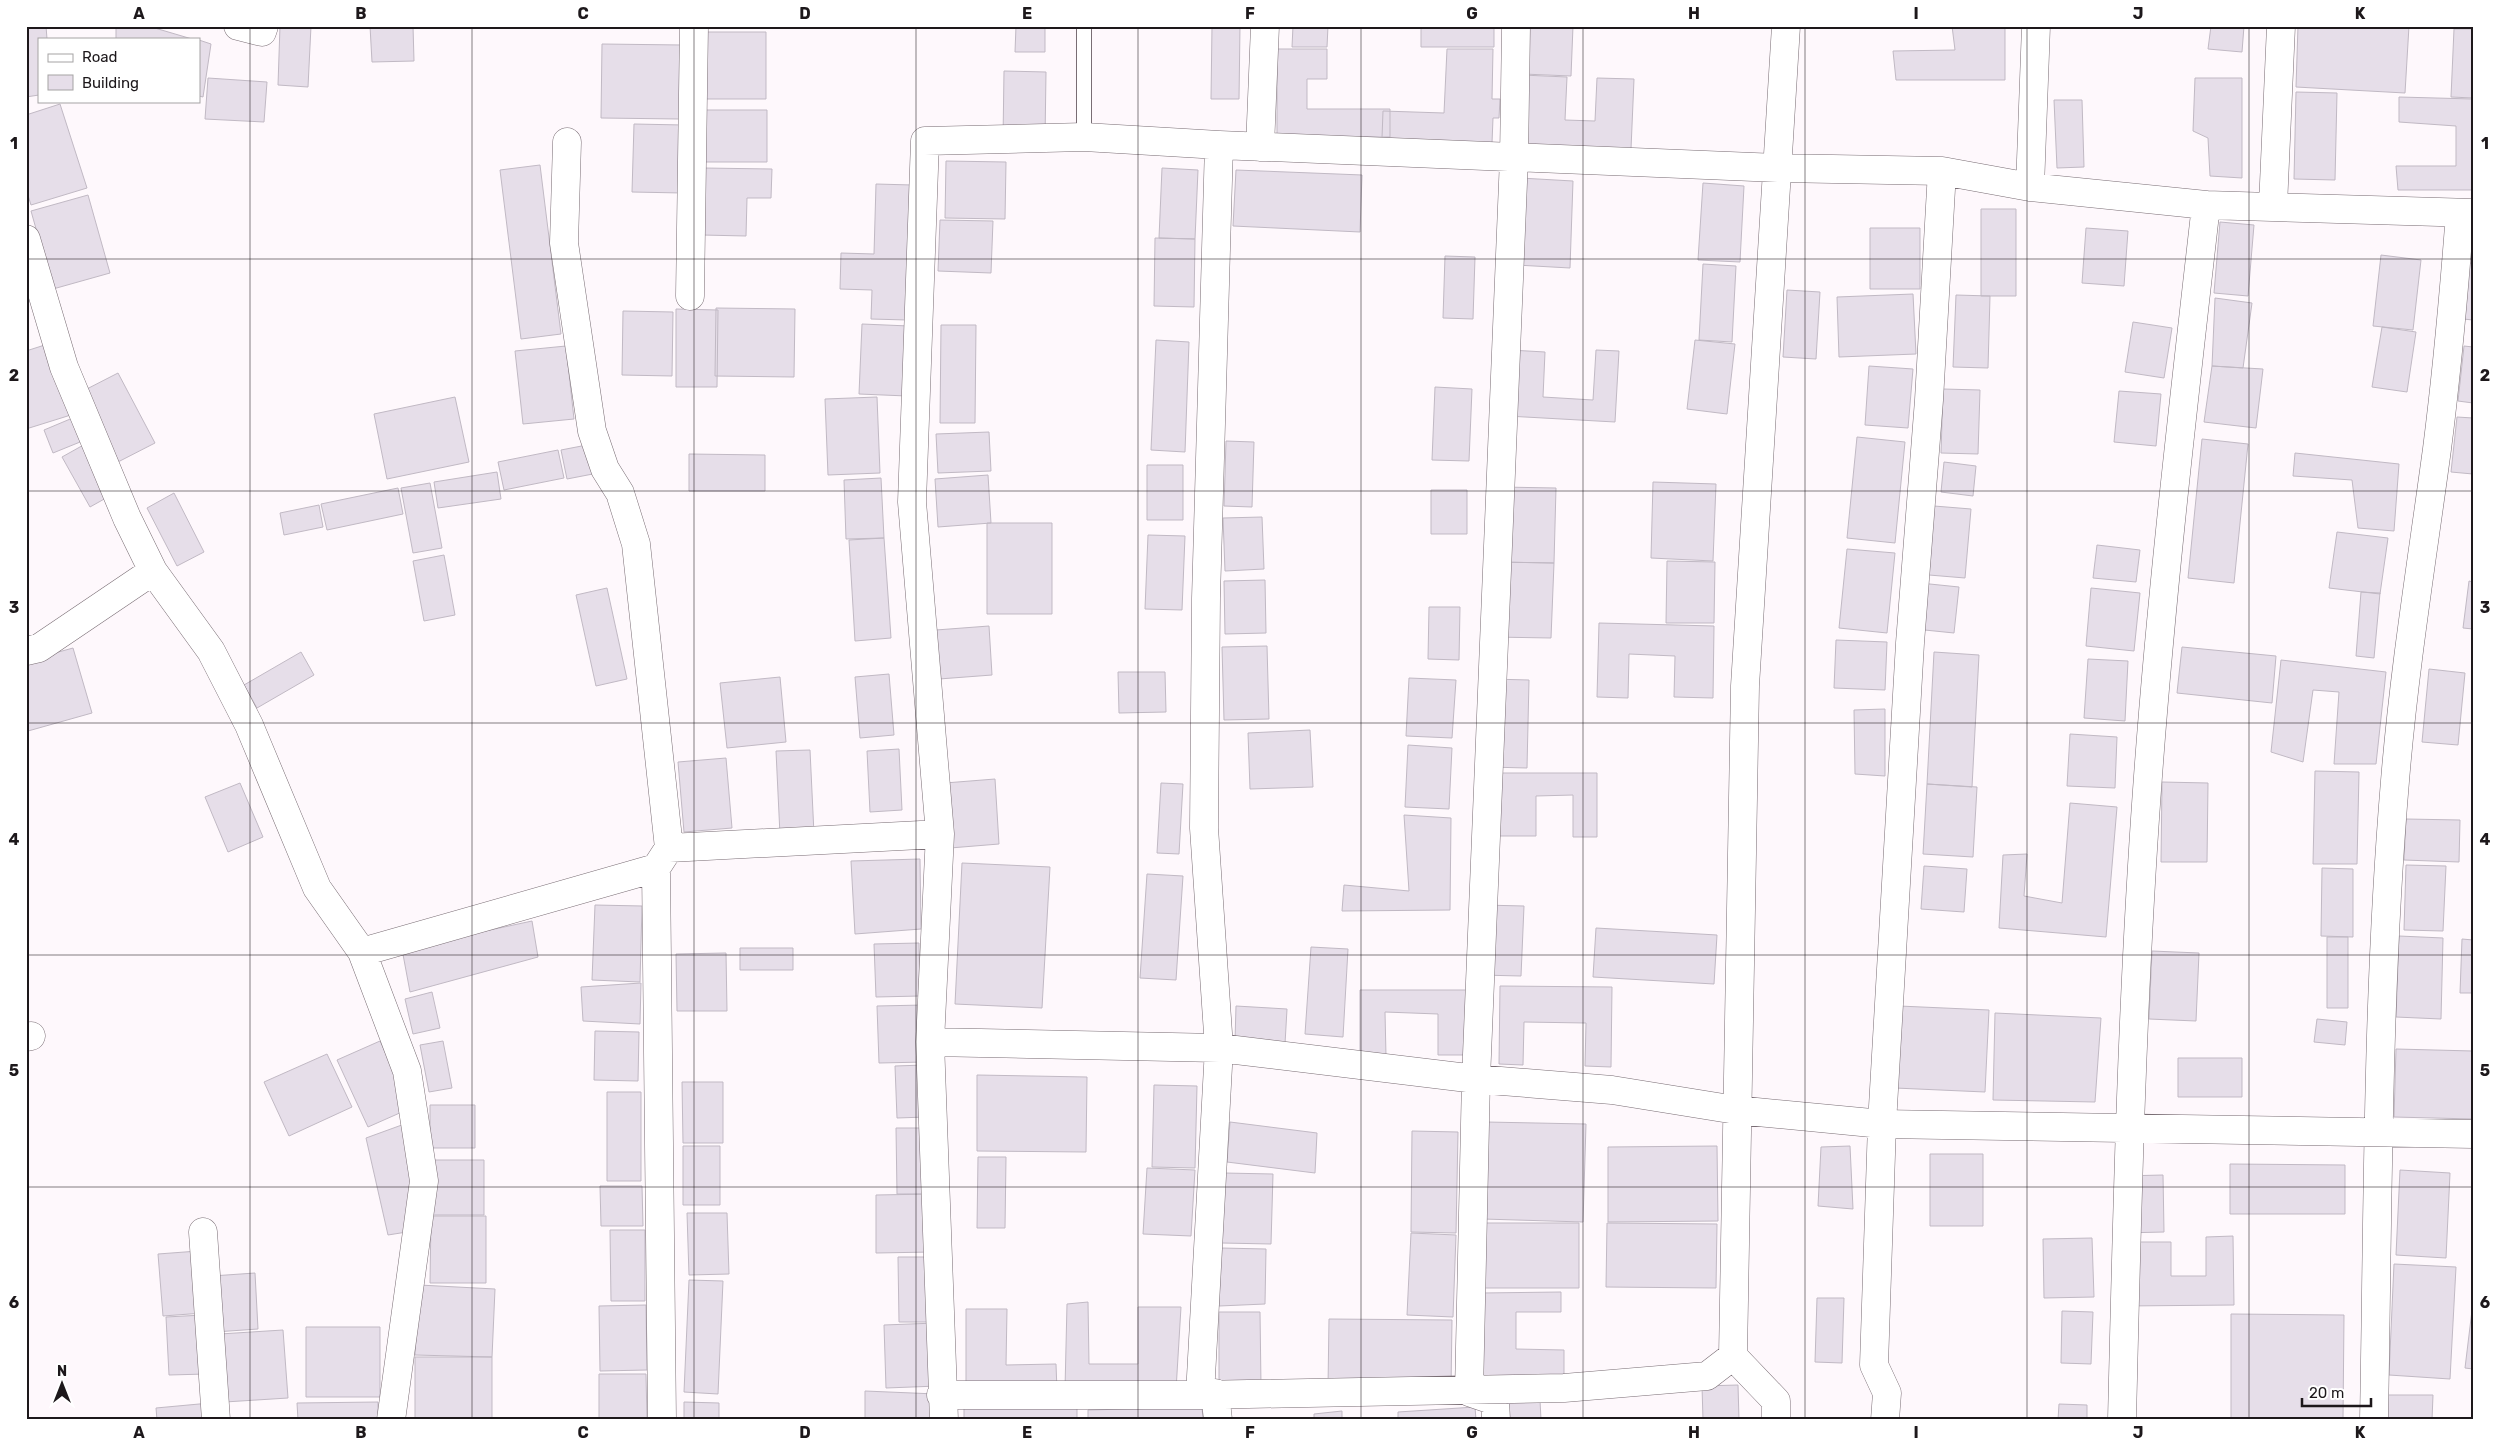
<svg xmlns="http://www.w3.org/2000/svg" width="2499" height="1446" font-family="Rubik,sans-serif">
<style>
.building{fill:#e6dee9;stroke:#c1b9c4}
.lines{fill:none;stroke-linecap:round;stroke-linejoin:round}
.service-casing{stroke:#796d74;stroke-width:16}
.minor-casing{stroke:#796d74;stroke-width:29}
.service{stroke:#fff;stroke-width:14}
.minor{stroke:#fff;stroke-width:28}
.grid{fill:none;stroke:#1d181b;stroke-width:1;stroke-opacity:0.55}
.neatline{fill:none;stroke:#1d181b;stroke-width:2}
.grid-label{font-size:16px;text-anchor:middle;font-weight:bold;fill:#1d181b}
</style>
<rect width="100%" height="100%" fill="#fef8fc"/>
<path class="building" d="M26,26H46L47,39H39V95L26,97Z
M116,26H148L192,39H116Z
M280,26H311L308,87L278,85Z
M370,26H413L414,61L372,62Z
M1016,26H1045V52H1015Z
M1212,26H1240L1239,99H1211Z
M1293,26H1328L1327,47H1292Z
M1421,26H1494V47H1421Z
M1525,26H1573L1571,76L1523,74Z
M1952,26H2005V80H1896L1893,51L1955,50Z
M2211,26H2244L2242,52L2208,49Z
M2298,26H2409L2405,93L2296,87Z
M2454,29H2473V98L2451,97Z
M701,32H766V99H701Z
M199,40L211,44L203,97L199,96Z
M602,44L682,45L680,119L601,118Z
M1277,49H1327V79H1307V109H1390V137H1277Z
M1447,49H1493L1492,99H1500L1499,118H1493L1492,143L1382,138L1383,111L1444,113Z
M1004,71L1046,72L1045,140H1003Z
M1522,75L1567,77L1565,120L1595,121L1597,78L1634,79L1631,149L1519,144Z
M208,78L267,82L264,122L205,119Z
M2195,78H2242V178L2210,176L2208,138L2193,131Z
M2296,92L2337,93L2335,180L2294,179Z
M2399,97L2473,99V190H2398L2396,166H2456V126L2399,122Z
M2054,100H2082L2084,167L2057,168Z
M60,104L87,188L31,205L26,189V115Z
M700,110H767V162H700Z
M634,124L683,125L682,193L632,192Z
M946,161L1006,162L1005,219L945,218Z
M540,165L561,334L521,339L500,170Z
M703,168L772,169L771,198H747L746,236L702,235Z
M1162,168L1198,170L1195,239L1159,238Z
M1236,170L1362,175L1360,232L1233,226Z
M1520,178L1573,181L1570,268L1516,265Z
M1703,183L1744,186L1740,262L1698,260Z
M876,184L912,185L907,320L871,319L872,290L840,289L841,253L874,254Z
M88,195L110,273L53,289L31,211Z
M1981,209H2016V296H1981Z
M940,220L993,221L991,273L938,271Z
M2220,222L2254,225L2248,296L2214,293Z
M1870,228H1920V289H1870Z
M2086,228L2128,231L2124,286L2082,283Z
M1155,238L1195,239L1194,307L1154,306Z
M2381,255L2421,260L2413,330L2373,326Z
M1445,256L1475,257L1473,319L1443,318Z
M2469,263H2473V320L2463,319Z
M1703,264L1736,266L1732,342L1699,340Z
M1787,290L1820,292L1816,359L1783,357Z
M1913,294L1916,354L1839,357L1837,297Z
M1956,295L1990,296L1988,368L1953,367Z
M2215,298L2252,303L2243,368L2212,366Z
M716,308L795,309L794,377L715,376Z
M676,309L718,310L717,387H676Z
M623,311L673,312L672,376L622,375Z
M2133,322L2172,328L2164,378L2125,372Z
M862,324L909,326L907,396L859,394Z
M941,325H976L975,423H940Z
M2382,327L2416,332L2407,392L2372,387Z
M1156,340L1189,342L1185,452L1151,450Z
M1695,340L1735,344L1727,414L1687,409Z
M51,343L74,414L26,429V351Z
M566,346L574,419L523,424L515,351Z
M2464,346L2473,347V403L2458,401Z
M1510,350L1545,352L1543,397L1593,400L1596,350L1619,351L1615,422L1507,416Z
M1869,366L1913,369L1908,428L1865,425Z
M2212,366L2263,369L2256,428L2204,422Z
M118,373L155,443L116,463L79,393Z
M1435,387L1472,389L1469,461L1432,460Z
M1943,389L1980,390L1978,454L1941,453Z
M2119,391L2161,394L2156,446L2114,442Z
M455,397L469,462L387,479L374,414Z
M877,397L880,473L828,475L825,399Z
M75,417L85,440L53,453L44,430Z
M2457,417L2473,418V474L2451,472Z
M989,432L991,471L938,473L936,434Z
M1857,437L1905,442L1895,543L1847,538Z
M2202,439L2248,444L2234,583L2188,578Z
M1226,441L1254,442L1252,507L1224,506Z
M87,443L115,493L90,507L62,457Z
M592,444L598,473L567,479L561,450Z
M558,450L564,478L504,490L498,462Z
M2295,453L2399,464L2394,531L2358,528L2352,480L2293,476Z
M689,454L765,455V491H689Z
M1944,462L1976,466L1973,496L1941,492Z
M1147,465H1183V520H1147Z
M497,472L501,499L438,508L434,482Z
M988,475L991,523L938,527L935,479Z
M881,478L884,538L846,539L844,480Z
M1653,482L1716,484L1713,561L1651,558Z
M430,483L442,548L413,553L401,488Z
M1500,487L1556,488L1554,563L1498,562Z
M398,488L403,514L327,530L321,504Z
M1431,490H1467V534H1431Z
M174,493L204,552L177,566L147,508Z
M319,505L323,527L284,535L280,513Z
M1934,506L1971,509L1965,578L1929,575Z
M1262,517L1264,569L1225,571L1223,518Z
M987,523H1052V614H987Z
M2337,532L2388,538L2380,594L2329,588Z
M1148,535L1185,536L1182,610L1145,609Z
M884,538L891,638L855,641L849,540Z
M2097,545L2140,550L2136,582L2093,578Z
M1847,549L1895,553L1887,633L1839,628Z
M444,555L455,615L424,621L413,561Z
M1667,561L1715,562L1714,623H1666Z
M1494,562L1554,563L1551,638L1492,637Z
M1265,580L1266,633L1225,634L1224,581Z
M2469,581L2473,582V629L2463,628Z
M1920,583L1959,587L1954,633L1915,629Z
M607,588L627,679L596,686L576,595Z
M2091,588L2140,593L2134,651L2086,646Z
M2361,592L2380,593L2374,658L2356,656Z
M1429,607H1460L1459,660L1428,659Z
M1599,623L1714,626L1713,698L1674,697L1675,656L1629,654L1628,698L1597,697Z
M989,626L992,675L939,679L936,630Z
M1836,640L1887,642L1885,690L1834,688Z
M1267,646L1269,719L1224,720L1222,647Z
M2182,647L2276,656L2272,703L2177,693Z
M73,648L92,713L28,731L26,724V661Z
M301,652L314,675L257,708L244,685Z
M1934,652L1979,655L1972,787L1927,784Z
M2088,659L2128,661L2125,721L2084,718Z
M2281,660L2386,672L2376,764H2334L2339,692L2313,690L2303,762L2271,752Z
M2429,669L2465,673L2458,745L2422,742Z
M1118,672H1165L1166,712L1119,713Z
M889,674L894,735L860,738L855,677Z
M780,677L786,742L727,748L720,683Z
M1409,678L1456,680L1452,738L1406,736Z
M1491,679L1529,680L1527,768L1488,767Z
M1885,709V776L1855,774L1854,710Z
M1310,730L1313,787L1250,789L1248,733Z
M2070,734L2117,737L2115,788L2067,786Z
M1408,745L1452,748L1449,809L1405,807Z
M899,749L902,810L870,812L867,751Z
M810,750L814,834L780,835L776,751Z
M726,758L732,828L684,832L678,762Z
M2315,771L2359,772L2357,864H2313Z
M1489,773H1597V837H1573V795L1536,796V836H1489Z
M995,779L999,844L950,848L945,783Z
M2162,782L2208,783L2207,862H2161Z
M240,783L263,837L228,852L205,797Z
M1161,783L1183,784L1179,854L1157,853Z
M1927,784L1977,787L1973,857L1923,854Z
M2070,803L2117,807L2106,937L1999,928L2003,855L2027,854L2024,896L2062,903Z
M1404,815L1451,818L1450,910L1342,911L1344,885L1409,891Z
M2406,819L2460,820L2459,862L2404,860Z
M920,859L921,929L855,934L851,861Z
M962,863L1050,867L1042,1008L955,1004Z
M2406,865L2446,866L2443,931L2404,930Z
M1924,866L1967,869L1964,912L1921,909Z
M2322,868L2353,869V937L2321,936Z
M1147,874L1183,876L1176,980L1140,978Z
M595,905L642,906L640,982L592,980Z
M1483,905L1524,906L1521,976L1480,975Z
M532,921L538,957L410,992L402,949Z
M1596,928L1717,935L1714,984L1593,977Z
M2399,936L2443,938L2441,1019L2396,1017Z
M2327,937H2348V1008H2327Z
M2462,939L2473,940V993H2460Z
M919,943L920,996L876,997L874,944Z
M1311,947L1348,949L1343,1037L1305,1034Z
M740,948H793V970H740Z
M2152,951L2199,953L2196,1021L2149,1019Z
M726,953L727,1011H677L676,954Z
M641,983L640,1024L583,1021L581,987Z
M1500,986L1612,987L1611,1067L1585,1066L1586,1023L1524,1022L1523,1065L1499,1064Z
M1360,990H1467V1055H1438V1014L1385,1012L1386,1056L1360,1055Z
M432,992L440,1028L413,1034L405,999Z
M924,1005L925,1062L879,1063L877,1006Z
M1236,1006L1287,1009L1285,1044L1235,1041Z
M1899,1006L1989,1010L1985,1092L1895,1088Z
M1995,1013L2101,1018L2095,1102L1993,1100Z
M2317,1019L2347,1022L2345,1045L2314,1042Z
M595,1031L639,1032L638,1081L594,1080Z
M380,1041L411,1108L368,1127L337,1060Z
M443,1041L452,1088L429,1092L420,1045Z
M2396,1049L2473,1051V1119L2394,1117Z
M327,1054L352,1107L289,1136L264,1082Z
M2178,1058H2242V1097H2178Z
M924,1065L926,1117L897,1118L895,1066Z
M977,1075L1087,1077L1086,1152L977,1151Z
M682,1082H723V1143H683Z
M1154,1085L1197,1086L1195,1168L1152,1167Z
M607,1092H641V1181H607Z
M430,1105H475V1148H430Z
M410,1122L413,1231L388,1235L366,1138Z
M1230,1122L1317,1133L1315,1173L1227,1162Z
M1486,1122L1586,1124L1583,1222L1483,1219Z
M896,1128H929L930,1194H897Z
M1412,1131L1458,1132L1456,1233L1411,1232Z
M683,1146H720V1205H683Z
M1717,1146L1718,1221L1608,1222V1147Z
M1850,1146L1853,1209L1818,1206L1821,1147Z
M1930,1154H1983V1226H1930Z
M978,1157H1006L1005,1228H977Z
M432,1160H484V1215H431Z
M2230,1164L2345,1165V1214H2230Z
M1147,1168L1195,1170L1191,1236L1143,1234Z
M2400,1170L2450,1173L2446,1258L2396,1255Z
M1224,1173L1273,1174L1271,1244L1222,1243Z
M2163,1175L2164,1232L2122,1233V1176Z
M600,1186H642L643,1226H601Z
M932,1194V1252L876,1253V1195Z
M687,1213H727L729,1274L689,1275Z
M431,1216H486V1283H430Z
M1483,1223H1579V1288H1483Z
M1607,1223L1717,1224L1716,1288L1606,1287Z
M610,1230H645V1301H611Z
M1411,1233L1456,1235L1453,1317L1407,1315Z
M2233,1236L2234,1305L2124,1306V1242H2171V1276H2206V1237Z
M2092,1238L2094,1297L2044,1298L2043,1239Z
M1221,1248L1266,1249L1265,1304L1219,1306Z
M198,1251L203,1313L163,1316L158,1254Z
M898,1257H932L933,1322H899Z
M2394,1264L2456,1267L2450,1379L2389,1375Z
M255,1273L258,1329L215,1332L212,1276Z
M689,1280L723,1281L718,1394L684,1392Z
M419,1285L495,1289L492,1357L415,1355Z
M1561,1292V1312H1516V1349L1564,1350V1375L1483,1376L1482,1293Z
M1817,1298H1844L1842,1363L1815,1362Z
M1088,1302L1089,1364H1138V1307H1181L1176,1390L1065,1389L1067,1304Z
M2473,1302V1369L2465,1368Z
M646,1305L647,1370L600,1371L599,1306Z
M966,1309H1007L1006,1365L1056,1364L1057,1391L966,1387Z
M2062,1311L2093,1312L2091,1364L2061,1363Z
M1219,1312H1260L1261,1386L1219,1388Z
M2231,1314L2344,1315L2343,1420H2231Z
M203,1315L206,1374L169,1375L166,1317Z
M1329,1319L1452,1320L1451,1388L1328,1387Z
M936,1323L938,1386L886,1388L884,1325Z
M306,1327H380V1397H306Z
M283,1330L288,1398L225,1402L220,1334Z
M415,1357H492V1420H415Z
M599,1374H646L647,1420H599Z
M1738,1385L1739,1420H1703L1702,1386Z
M865,1391L936,1394L938,1420H865Z
M2387,1395H2433L2432,1420H2387Z
M1540,1400L1541,1420H1508L1507,1402Z
M378,1402V1420H298L297,1403Z
M684,1402L719,1403V1420H684Z
M210,1403L211,1420H157L156,1408Z
M2059,1404L2087,1405V1420H2058Z
M964,1406H1077V1420H964Z
M1202,1407L1203,1420H1088V1410Z
M1475,1407L1476,1420H1398V1412Z
M1342,1411V1420H1314V1414Z"/>
<g class="lines">
<defs>
<path id="service" d="M1084,137V26"/>
<path id="minor" d="M238,26L262,32L264,26
M567,142L564,243L592,431L605,469L620,493L636,544L669,848
M1260,147L1265,26
M2030,187L2036,26
M2273,206L2281,26
M26,239L64,367L127,518L153,571L211,651L249,725L317,888L362,952L407,1071L424,1181L391,1420
M690,296L694,26
M26,651L39,648L153,571
M362,952L656,868
M26,1037L31,1036
M930,1042L1219,1048L1476,1079L1612,1090L1736,1110L1882,1124L2473,1134
M203,1232L216,1420
M1215,1393L1218,1420
M941,1395H1200L1564,1388L1707,1376L1733,1356
M1200,1395L1219,1048L1204,828L1206,598L1219,145
M662,1420L656,868L669,848L940,834
M944,1420L930,1042L940,834L912,502L925,141L1084,137L1219,145L1778,168L1942,171L2030,187L2206,205L2473,213
M1496,1420L1495,1401L1469,1392L1476,1079L1514,158L1516,26
M1776,1420V1401L1733,1356L1745,686L1786,26
M1885,1420L1887,1393L1874,1365L1882,1124L1910,643L1929,400L1942,171
M2122,1420C2127,1210 2132,999 2147,790C2161,594 2184,399 2206,205
M2374,1420C2378,1207 2377,993 2395,781C2404,670 2422,560 2437,449C2447,371 2454,292 2460,213"/>
</defs>
<use href="#service" class="service-casing"/>
<use href="#minor" class="minor-casing"/>
<use href="#service" class="service"/>
<use href="#minor" class="minor"/>
</g>
<path class="grid" d="M250,26V1420M472,26V1420M694,26V1420M916,26V1420M1138,26V1420M1361,26V1420M1583,26V1420M1805,26V1420M2027,26V1420M2249,26V1420M26,259H2473M26,491H2473M26,723H2473M26,955H2473M26,1187H2473"/>
<rect width="2499" height="1446" fill="none" stroke="#ffffff" stroke-width="55"/>
<rect x="38" y="38" width="162" height="65" fill="#ffffff" stroke="#a5a3a4"/>
<rect x="48" y="54" width="25" height="8" fill="#ffffff" stroke="#a5a3a4"/>
<text x="82" y="62" font-size="15" fill="#1d181b">Road</text>
<rect x="48" y="75" width="25" height="15" fill="#e6dee9" stroke="#a5a3a4"/>
<text x="82" y="88" font-size="15" fill="#1d181b">Building</text>
<g transform="translate(62 1384)" stroke="#ffffff" stroke-width="4" paint-order="stroke">
<path d="M0-4L9 19L0 12L-9 19Z" fill="#1d181b"/>
<text y="-8" font-size="14" font-weight="bold" text-anchor="middle" fill="#1d181b">N</text>
</g>
<path d="M2302 1398v8h69v-8" fill="none" stroke="#1d181b" stroke-width="2.5"/>
<text x="2309" y="1398" font-size="15" fill="#1d181b" stroke="#ffffff" stroke-width="4" paint-order="stroke">20 m</text>
<rect x="28" y="28" width="2444" height="1390" class="neatline"/>
<g class="grid-label">
<text x="139" y="19">A</text>
<text x="361" y="19">B</text>
<text x="583" y="19">C</text>
<text x="805" y="19">D</text>
<text x="1027" y="19">E</text>
<text x="1250" y="19">F</text>
<text x="1472" y="19">G</text>
<text x="1694" y="19">H</text>
<text x="1916" y="19">I</text>
<text x="2138" y="19">J</text>
<text x="2360" y="19">K</text>
<text x="14" y="149">1</text>
<text x="2485" y="149">1</text>
<text x="14" y="381">2</text>
<text x="2485" y="381">2</text>
<text x="14" y="613">3</text>
<text x="2485" y="613">3</text>
<text x="14" y="845">4</text>
<text x="2485" y="845">4</text>
<text x="14" y="1076">5</text>
<text x="2485" y="1076">5</text>
<text x="14" y="1308">6</text>
<text x="2485" y="1308">6</text>
<text x="139" y="1438">A</text>
<text x="361" y="1438">B</text>
<text x="583" y="1438">C</text>
<text x="805" y="1438">D</text>
<text x="1027" y="1438">E</text>
<text x="1250" y="1438">F</text>
<text x="1472" y="1438">G</text>
<text x="1694" y="1438">H</text>
<text x="1916" y="1438">I</text>
<text x="2138" y="1438">J</text>
<text x="2360" y="1438">K</text>
</g>
</svg>
